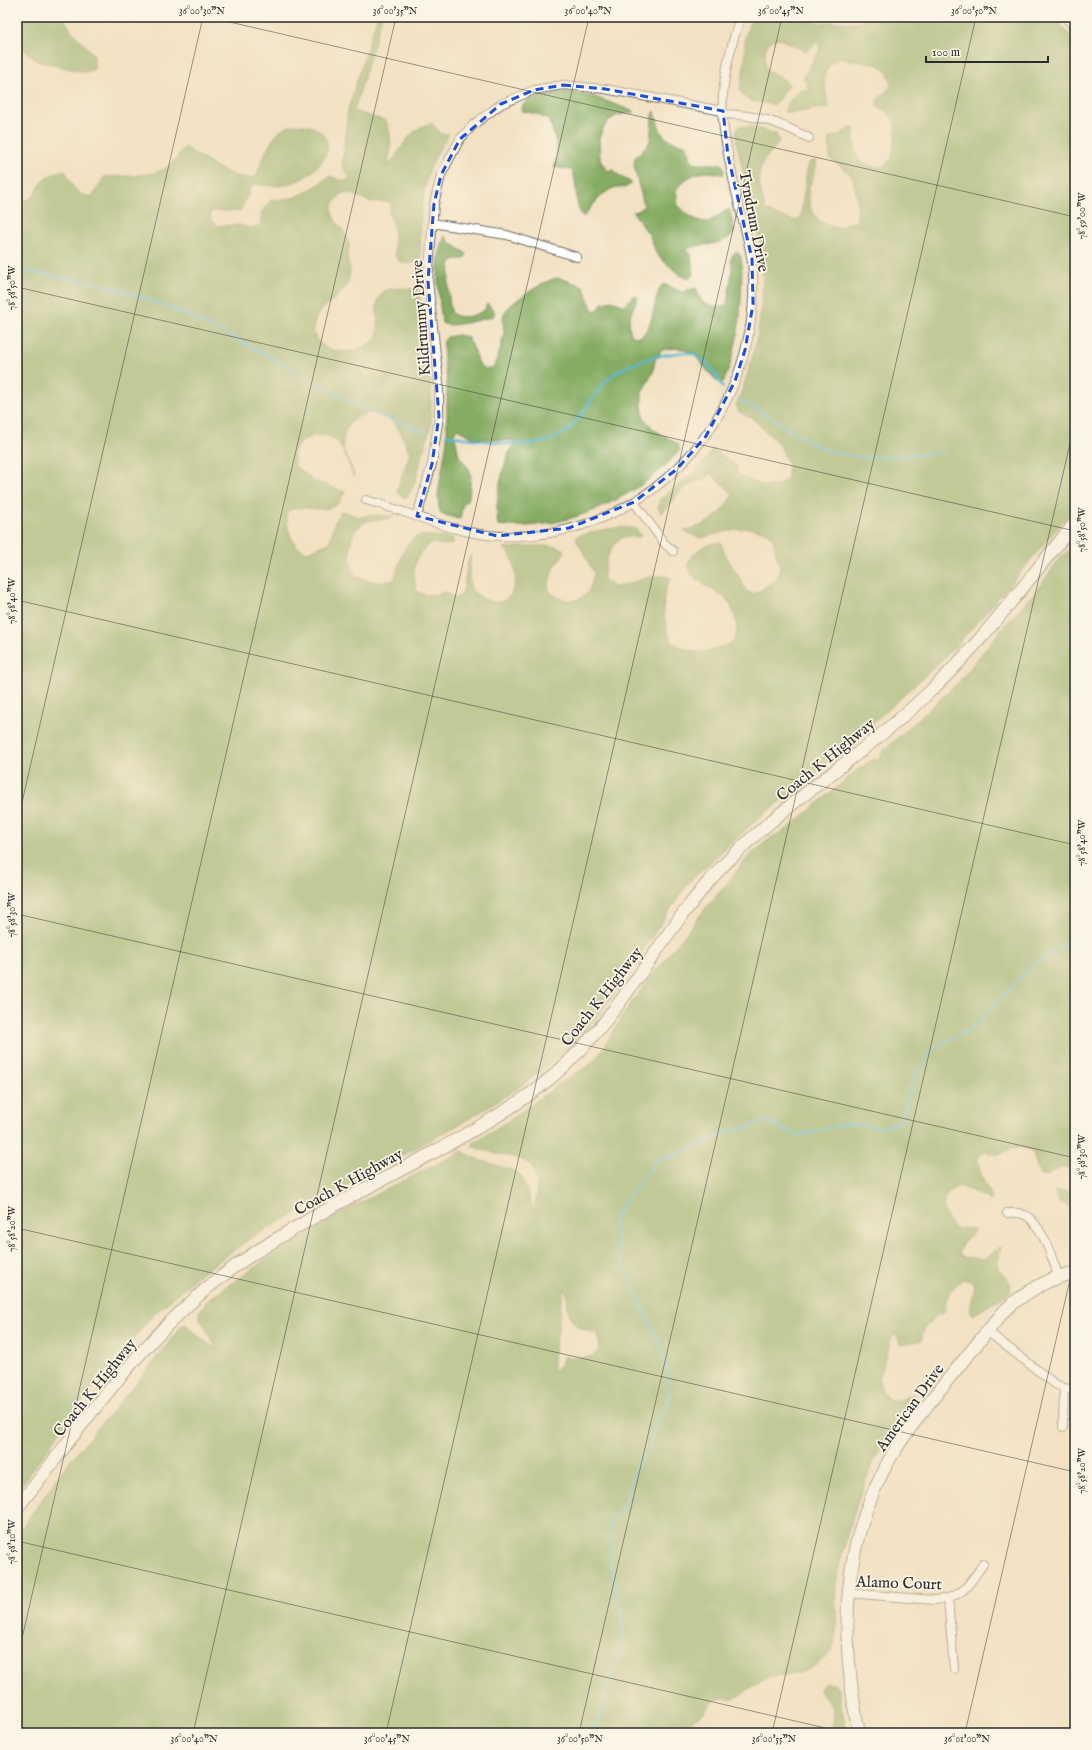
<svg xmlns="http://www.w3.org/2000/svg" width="1092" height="1750" font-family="'IM FELL English',serif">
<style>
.forest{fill:#85ac62;stroke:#586c46;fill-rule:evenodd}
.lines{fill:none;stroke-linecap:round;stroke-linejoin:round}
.stream{stroke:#54bad2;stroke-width:2.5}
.street-casing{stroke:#716b60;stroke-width:10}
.secondary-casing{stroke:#716b60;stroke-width:14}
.street{stroke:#fff;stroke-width:8}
.secondary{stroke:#fff;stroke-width:12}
.marked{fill:none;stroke:#1d4ed8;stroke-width:3;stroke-dasharray:8 5;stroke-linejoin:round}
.ticks{fill:none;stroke:#2b2b2b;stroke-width:1;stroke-opacity:0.45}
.labels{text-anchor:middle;stroke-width:3.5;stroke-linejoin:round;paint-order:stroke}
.street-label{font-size:16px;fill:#2b2b2b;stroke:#fcf5e5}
.neatline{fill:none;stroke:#2b2b2b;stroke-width:1.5}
.ticks-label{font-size:10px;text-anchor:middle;fill:#2b2b2b}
</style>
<rect width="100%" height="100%" fill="#fcf5e5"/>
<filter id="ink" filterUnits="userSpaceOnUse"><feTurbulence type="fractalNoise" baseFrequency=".025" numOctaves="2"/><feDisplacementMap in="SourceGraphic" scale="8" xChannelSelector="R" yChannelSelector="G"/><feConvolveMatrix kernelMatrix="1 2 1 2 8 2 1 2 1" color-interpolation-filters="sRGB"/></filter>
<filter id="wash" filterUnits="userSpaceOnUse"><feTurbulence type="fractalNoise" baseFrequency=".012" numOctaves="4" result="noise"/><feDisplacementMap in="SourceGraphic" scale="16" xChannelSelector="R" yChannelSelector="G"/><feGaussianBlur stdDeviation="0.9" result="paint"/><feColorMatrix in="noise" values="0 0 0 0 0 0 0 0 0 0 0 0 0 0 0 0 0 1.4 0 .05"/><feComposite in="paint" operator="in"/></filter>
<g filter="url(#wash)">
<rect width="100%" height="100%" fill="#f2e1c3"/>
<path class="forest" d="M17,17L64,18L71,30L94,55V69L88,72H82L37,61L17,44Z
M377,17H382L354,111L386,121C393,135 391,153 387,167C403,150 406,130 431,123L442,134H449C444,143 437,152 433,161C420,193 420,225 421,259C412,265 400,266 395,256L393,222L389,214L392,202H370L352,194L343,193C317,215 344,222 349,244C350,249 347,254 347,259C348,263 350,267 350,271C351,299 313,304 313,330C313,336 321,345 325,347C340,354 355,353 368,344C372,342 375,340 377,336C381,322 371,305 383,292C390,286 409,289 419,289L423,333L431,387V425L415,482L408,496L404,498L397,492L398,487L410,453C405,444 401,430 394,423C373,402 341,417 343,446C343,455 353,466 354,477C349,466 344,447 334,439C322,430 296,438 294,454C293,458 295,463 295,466L314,481L345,492C343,495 341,500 338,503C324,517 300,500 286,513C287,529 291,546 307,552L329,543C334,530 332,521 342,511L359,517L371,515L396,516C387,522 376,518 366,522C346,530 348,561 355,576C369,581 379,584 394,580C408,538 405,530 453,539V544L442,545L431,543C413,556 411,570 417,591C426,597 435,595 446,592L454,598L460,597C467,584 464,568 471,554C470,563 468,576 470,585C471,591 477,595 482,598C517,617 525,567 504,548C519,548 555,541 565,551L552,571L548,588C554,599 573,605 584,596C591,591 592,581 594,573L577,541V536C596,531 617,525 636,529L641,536C636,537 629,536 624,537C609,542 604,566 604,579L615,587C634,584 653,571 672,578C658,594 664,622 671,641C682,649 699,656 713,649C719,647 725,646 730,644C743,636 734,608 727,600C717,588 672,576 694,554C701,546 711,543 721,543C725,559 740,574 746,591L755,594L777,579L780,568L772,536L763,531L747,528L732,530L701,538L683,531C710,524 718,518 733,495C727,486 718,482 711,474C701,484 699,479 689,485C676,491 672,506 661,513L658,508L660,499L699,469L713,449L736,466V473C747,479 764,489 777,485C780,484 785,480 788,478V464L780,445L753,419L739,412L736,406C757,353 769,295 759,238C753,207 744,176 737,146L736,130L740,126C752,126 765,130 776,134L779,140C776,148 771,151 766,158C754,172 761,193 765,209L776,215L797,221L801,215L808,163L815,160C817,170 812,178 809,187C808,191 809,195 809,199C811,218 823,225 840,228L847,223L856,222C859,213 856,182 851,175C846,169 836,164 830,159L829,138L841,134L851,126L854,128C854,151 854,166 882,167L892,157L896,133L894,121L887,111L877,106V100L891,86C888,55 863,67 841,58C818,66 825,88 829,108C813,107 801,115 785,112L786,106L799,90H808L807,83L803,78L820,49L818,42L806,52L778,38C763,42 764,55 766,69L786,81L789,85L774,105L751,101L743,96L740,90L745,60V38L752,17H795L820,23L834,22L859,23L866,17H1054L1075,41V507L1003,593L956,646L931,670L833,760L753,823L689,882L596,1019L569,1049L517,1089L462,1123L254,1236L199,1275L149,1319L81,1403L17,1491V201C32,202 33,196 41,184C46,176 56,172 65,170C72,184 76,198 93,196L104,177C123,175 149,178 166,168C175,163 178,154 185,147C200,157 238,184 256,177C261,163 270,137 283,129C289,125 296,124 303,125C319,125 333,140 325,156C319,170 299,183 284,185C274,187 264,185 253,184L240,211H210L211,220L218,226L237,225L251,228L260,225L262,211L271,200C296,201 311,190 330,176L345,181L350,178L342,166L348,109Z
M565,92L595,97L635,112L618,115L609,120L602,130L599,139L600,160L607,171L613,169L619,176L632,183L625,188C609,181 592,207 583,217C573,203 579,185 572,170L554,167C560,150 555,138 550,121L537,114L521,111C524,94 551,94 565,92Z
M655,111C661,135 659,138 685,145L689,151L691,160L698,164H722L724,170L723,175C703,168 688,174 676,190L678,205C685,212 698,225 710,221C717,218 722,212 729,209L735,232C721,249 701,241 685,250L691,254L693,274L688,279L680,275L657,255L650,236L633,212L638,211L644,206L634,166L635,157L650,142L652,117Z
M445,236L449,242L467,254L464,259H456L451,262C448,278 447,298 452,314C464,320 473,316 485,310L487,303L495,313L492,317C481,319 450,329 442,323C439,295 433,263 445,236Z
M737,252L741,257L742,265C741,310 741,339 724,381L720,383C698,367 698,341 662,350L655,360L653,372L642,392V406L644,418L653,429L678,444L680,450C638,499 562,533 498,525C493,505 504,458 515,441L474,438L457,429L454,433L459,456L469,469L471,476L469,498L463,504L460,519L441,514L439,507L438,494L447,441V381L444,361L443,343L447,337L458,335L468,337L480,366L486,369L493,368C499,357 502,344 504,332C504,327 502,319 504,314C507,304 547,279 557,278C562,278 577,284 583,286L593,311L598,310L602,303L613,301L624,306L633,296L638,297C632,311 625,321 632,336L640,337C657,324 651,300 663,284L682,292L696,288L702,302C710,306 718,309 727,305L732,271L731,259L733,254Z
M1075,546V1170C1064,1164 1055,1170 1045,1176L1039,1174L1032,1151C1020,1145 1010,1147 1000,1155L984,1152L978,1157C978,1173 985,1183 992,1197L990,1201L981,1195L959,1186C936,1195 942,1214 954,1229L963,1228L974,1230L971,1235L964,1241L959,1252L963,1257L984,1259L1001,1246L997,1267L1010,1283L1011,1292L973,1315L970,1311L975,1285L971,1281L963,1279C953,1287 943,1298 945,1312C934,1315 921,1328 922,1340C914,1341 908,1344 900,1344L897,1336L893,1335L878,1379L883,1393L889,1400H900L910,1395L914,1397V1404C876,1433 843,1536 836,1584C834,1602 841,1638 830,1652C819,1665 805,1673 789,1675C782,1675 775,1675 768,1677C755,1682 745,1696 732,1699C726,1700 721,1697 714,1701C709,1704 707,1710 702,1714C694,1721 672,1728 661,1733H17V1534L69,1462L142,1376L182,1325H187L193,1332L217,1350L199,1316L200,1310L209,1299L285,1246L350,1208L462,1151L479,1160L512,1170L521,1175L534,1211C546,1146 516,1164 472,1146L474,1142L514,1117L561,1083L591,1064L601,1052L627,1009L648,981L713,899L725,886L748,857L769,839L789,828L857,770L872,760H879L883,751L958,683L1006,624L1035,592L1062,556ZM565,1288C570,1302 564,1319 580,1328C585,1331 592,1331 598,1334C604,1363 584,1357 564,1357L559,1366L553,1371C552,1355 557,1341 559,1325C560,1313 560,1299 565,1288Z
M1075,1190V1210L1058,1201L1055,1191L1071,1192Z
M826,1683L834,1684L838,1689L847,1733H827C839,1712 834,1708 820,1691L821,1687Z"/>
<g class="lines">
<path class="stream" d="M17,270C54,276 91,280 127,292C210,319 284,366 360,407L381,416L426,432
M738,399C749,405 761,411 772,418C785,426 797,436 811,443C852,465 898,457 942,452
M446,435C478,439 532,453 560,436C585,421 593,387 617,372C632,362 676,349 693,354C706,358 717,377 723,387
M873,1732L896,1731L906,1733
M584,1733L599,1721L607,1688L622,1646V1616L610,1562L611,1521L624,1507L637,1463L649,1449L653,1430L669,1403L668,1375L660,1345L617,1252L614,1222L619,1209L658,1158L671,1157L719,1135L766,1121L792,1133L800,1135L849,1123L884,1128L901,1121L913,1080L933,1048L972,1028L1031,967L1075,937"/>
</g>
</g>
<g filter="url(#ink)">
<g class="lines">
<defs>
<path id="street" d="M723,114C760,115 777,122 809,138
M432,223L507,235L577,257
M366,500C410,512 454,534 500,536C648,542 760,417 753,273C752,252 746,233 741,213C734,183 726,152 723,121C720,86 730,50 740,17
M634,502L664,543L673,551
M417,516L432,464L439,416V383L428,281L434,204L441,175L460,139L473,125L501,104L534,90L563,85L605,89L723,111
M1007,1213C1012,1213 1018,1212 1022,1214C1041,1219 1053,1261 1059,1278
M987,1331L1055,1384L1064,1388L1075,1390
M1063,1427L1064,1388
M847,1593L934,1600C962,1599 969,1585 983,1564
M948,1598L954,1669"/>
<path id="secondary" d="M1068,17L1075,25
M17,1508C89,1417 157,1315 256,1252C310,1217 367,1188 423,1158C467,1134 514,1109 553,1076C621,1018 659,935 719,870C779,806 857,760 921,700C979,647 1025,583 1075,523
M859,1733C840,1636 840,1543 892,1455C907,1431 924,1409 942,1387C963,1361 984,1335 1005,1310C1025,1293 1048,1277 1075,1273"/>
</defs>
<use href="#street" class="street-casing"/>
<use href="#secondary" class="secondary-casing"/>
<use href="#street" class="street"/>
<use href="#secondary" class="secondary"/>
</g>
</g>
<path d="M0 0H1092V1750H0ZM563,85L605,89L723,111L728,156L752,259L753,304L745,350L735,381L706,436L677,469L634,502L569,528L497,536L417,516L432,464L439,416L428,281L434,204L441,175L460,139L501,104L534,90Z" fill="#f2e1c3" fill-opacity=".55" fill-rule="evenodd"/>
<path class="marked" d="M563,85L605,89L723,111L728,156L752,259L753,304L745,350L735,381L706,436L677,469L634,502L569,528L497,536L417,516L432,464L439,416L428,281L434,204L441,175L460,139L501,104L534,90Z"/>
<path class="ticks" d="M208,17L1075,217M17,287L1075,531M17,600L1075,845M17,824L203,17M17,914L1075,1158M17,1228L1075,1472M17,1541L847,1733M17,1660L396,17M193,1733L589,17M386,1733L782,17M579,1733L976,17M772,1733L1075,422M965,1733L1075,1258"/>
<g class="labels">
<g class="street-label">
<text transform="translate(755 221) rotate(79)" y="6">Tyndrum Drive</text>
<text transform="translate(420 318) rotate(-94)" y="6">Kildrummy Drive</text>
<text transform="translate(825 759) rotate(-39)" y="6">Coach K Highway</text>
<text transform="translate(601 996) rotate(-52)" y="6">Coach K Highway</text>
<text transform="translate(348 1181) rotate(-29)" y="6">Coach K Highway</text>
<text transform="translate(94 1387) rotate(-51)" y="6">Coach K Highway</text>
<text transform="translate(909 1407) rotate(-54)" y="6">American Drive</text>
<text transform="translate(899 1582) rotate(2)" y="6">Alamo Court</text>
</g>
</g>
<rect width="1092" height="1750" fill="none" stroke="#fcf5e5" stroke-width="44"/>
<path d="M926 56v6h122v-6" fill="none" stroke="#2b2b2b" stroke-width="2"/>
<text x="932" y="56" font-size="12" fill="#2b2b2b" stroke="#fcf5e5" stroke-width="3" paint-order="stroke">100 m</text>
<rect x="22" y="22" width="1048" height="1706" class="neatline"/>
<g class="ticks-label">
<text x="202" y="14">36°00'30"N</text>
<text x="395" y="14">36°00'35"N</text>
<text x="588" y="14">36°00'40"N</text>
<text x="781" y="14">36°00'45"N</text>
<text x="974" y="14">36°00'50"N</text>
<text transform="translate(1081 216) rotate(-90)" y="4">78°59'00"W</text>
<text transform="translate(11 288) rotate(-90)" y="4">78°58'50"W</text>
<text transform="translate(1081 530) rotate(-90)" y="4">78°58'50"W</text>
<text transform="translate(11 601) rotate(-90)" y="4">78°58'40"W</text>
<text transform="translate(1081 843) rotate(-90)" y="4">78°58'40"W</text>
<text transform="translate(11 915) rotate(-90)" y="4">78°58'30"W</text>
<text transform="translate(1081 1157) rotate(-90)" y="4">78°58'30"W</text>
<text transform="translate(11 1229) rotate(-90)" y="4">78°58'20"W</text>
<text transform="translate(1081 1471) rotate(-90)" y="4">78°58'20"W</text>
<text transform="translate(11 1542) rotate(-90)" y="4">78°58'10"W</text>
<text x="194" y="1742">36°00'40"N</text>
<text x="387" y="1742">36°00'45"N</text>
<text x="580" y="1742">36°00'50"N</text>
<text x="774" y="1742">36°00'55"N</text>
<text x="967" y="1742">36°01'00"N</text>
</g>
</svg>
